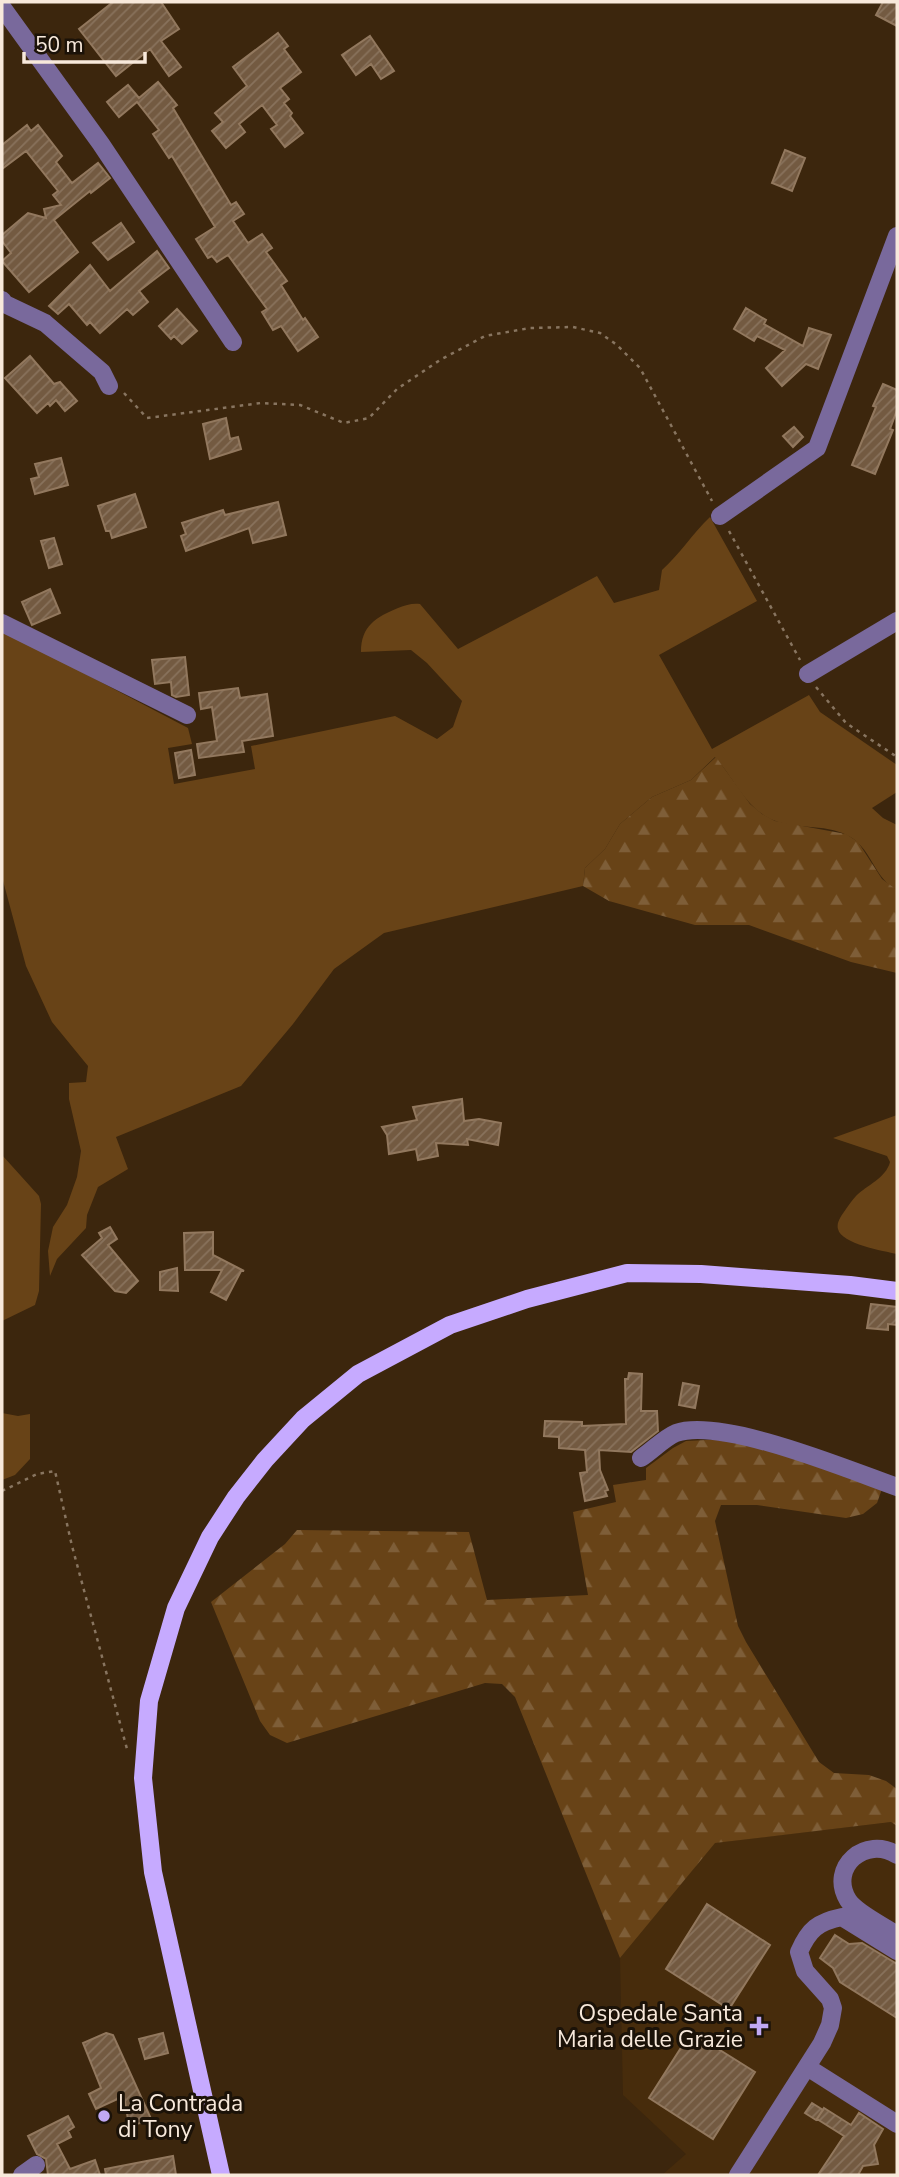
<svg xmlns="http://www.w3.org/2000/svg" width="899" height="2177" font-family="'Nunito Sans',sans-serif">
<style>
.built{fill:#472c0c}
.grass{fill:#684317}
.forest{fill:url(#forest-firs)}
.building{fill:url(#building-hatch);stroke:#92785e;stroke-width:2}
.lines{fill:none;stroke-linecap:round;stroke-linejoin:round}
.path{stroke:#887560;stroke-width:2.5;stroke-dasharray:3.5 5;stroke-linecap:butt}
.minor{stroke:#79699c;stroke-width:18}
.major{stroke:#c6aaff;stroke-width:18}
.poi-dot{fill:#c0a8f3;stroke:#1b1208;stroke-width:2.5}
.labels{text-anchor:middle;stroke-width:6;stroke-linejoin:round;paint-order:stroke}
.poi-label{font-size:23px;fill:#f8e9db;stroke:#1b1208;text-anchor:end}
</style>
<defs>
<pattern id="forest-firs" width="22" height="20" patternUnits="userSpaceOnUse" patternTransform="scale(1.75)"><rect width="22" height="20" fill="#684317"/><path d="M5 1l3.5 6h-7zM16 11l3.5 6h-7z" fill="#7e5e38"/></pattern>
<pattern id="building-hatch" width="6" height="6" patternUnits="userSpaceOnUse" patternTransform="scale(1.75)"><rect width="6" height="6" fill="#735a41"/><path d="M-1 1l2-2M0 6l6-6M5 7l2-2" fill="none" stroke="#88725c"/></pattern>
</defs>
<rect width="100%" height="100%" fill="#3c260d"/>
<path class="built" d="M891,1822L897,1826V2175H662L686,2154L623,2095L620,1958L714,1843Z"/>
<path class="grass" d="M710,517L757,601L659,655L712,749L809,695L820,712L897,765V792L872,808L883,818L897,825V890C875,879 872,851 852,838C830,823 797,830 773,820C746,809 734,778 715,757L691,780L652,797L620,824L605,849L585,868L583,886L384,933L334,969L293,1024L241,1086L116,1137L128,1169L98,1187L87,1215L86,1228L57,1259L50,1276L48,1251L53,1227L67,1205L77,1177L81,1151L69,1099V1083L86,1082L88,1066L52,1022L26,966L2,877V630L188,728L192,744L168,748L174,784L255,769L251,746L395,716L437,739L453,727L462,701L427,663L411,650L361,652C361,626 376,617 398,608C406,605 412,603 420,604L458,649L597,576L614,603L659,590L662,570C680,554 692,534 710,517Z
M897,1115V1254C884,1251 841,1244 838,1229C836,1222 842,1215 846,1209C849,1205 852,1200 856,1196C867,1185 886,1178 890,1162L887,1156L833,1138Z
M2,1155L39,1196L41,1204L39,1291L35,1305L2,1321Z
M2,1413L18,1416L30,1414V1459L15,1475L2,1480Z"/>
<path class="forest" d="M716,757L750,804L762,814L775,821L846,834L858,842L882,879L897,890V973L851,962L749,925H695L609,901L583,886L585,868L605,849L620,824L652,797L691,780Z
M726,1439L764,1447L882,1489L877,1503L863,1514L846,1518L757,1505H721L715,1521L738,1626L746,1642L819,1762L834,1773L869,1775L886,1781L897,1789V1826L891,1822L715,1843L620,1958L515,1697L502,1684L485,1683L287,1743L270,1735L260,1721L211,1602L285,1544L297,1530L469,1532L487,1600L588,1595L573,1512L616,1502L613,1485L646,1480V1468L673,1448L686,1441Z"/>
<path class="building" d="M113,2H161L179,29L161,41L181,67L169,76L150,49L116,76L79,29Z
M883,2H897V26L876,15Z
M278,33L288,46L284,49L301,72L280,88L289,99L284,103L292,113L290,116L303,133L285,147L271,129L277,125L262,105L239,124L245,132L226,148L212,131L223,122L215,113L247,86L233,67Z
M370,36L394,71L381,79L371,64L356,75L342,55Z
M158,82L177,105L173,108L231,205L236,202L244,214L233,221L248,243L262,234L272,248L266,252L287,281L281,285L303,320L305,318L318,337L298,351L281,326L273,330L262,312L267,309L228,255L217,262L212,256L208,258L196,239L215,227L172,156L169,158L153,134L159,130L137,102L119,117L107,102L128,85L139,98Z
M27,125L31,131L38,125L62,156L56,162L72,183L98,163L110,178L91,193L90,191L54,220L78,252L29,292L2,261L11,253L2,241V235L28,213L46,218L44,209L61,205L53,195L58,191L26,151L2,169V145Z
M785,150L805,158L792,191L772,183Z
M121,223L134,242L108,260L93,243Z
M157,251L169,268L139,291L148,302L133,315L127,309L100,333L90,322L87,325L69,304L58,314L49,306L90,265L110,291Z
M746,308L766,320L764,324L803,346L809,328L831,335L818,369L806,364L782,386L766,368L785,350L757,336L754,341L734,329Z
M177,309L197,331L182,344L174,336L171,339L159,326Z
M30,356L54,384L60,382L77,401L65,411L56,400L50,406L48,403L37,413L5,378Z
M883,384L897,390V410L890,429L893,430L875,474L852,465L876,407L873,406Z
M226,418L230,439L238,437L241,449L210,459L203,424Z
M794,427L803,437L793,447L783,436Z
M61,458L68,485L35,494L31,479L39,477L35,464Z
M135,494L146,527L112,538L110,531H106L98,506Z
M278,502L286,535L253,543L249,528L186,551L181,536L186,534L182,523L223,510L225,515Z
M54,538L62,564L49,568L41,541Z
M50,589L60,613L32,625L22,602Z
M185,657L189,695L176,697L172,695L171,682L155,684L152,660Z
M238,688L240,698L267,694L273,736L242,741L244,752L199,758L197,744L217,741L212,707L201,709L199,693Z
M191,750L195,775L179,778L175,753Z
M462,1099L464,1121L479,1119L501,1123L498,1145L467,1139L468,1145L436,1143L438,1156L418,1160L416,1149L389,1154L387,1135L382,1127L417,1120L413,1107Z
M110,1227L117,1239L108,1245L138,1281L126,1293L115,1291L82,1255L102,1238L99,1233Z
M213,1232V1255L244,1271H241L226,1300L211,1292L222,1270H185L184,1233Z
M177,1268L178,1291L160,1290V1272Z
M871,1304L897,1307V1325L888,1324V1330L867,1328Z
M629,1373L642,1374L641,1411H657L658,1431L631,1452L599,1450L600,1470L608,1490L605,1491L607,1496L585,1501L580,1473L587,1472L585,1450L559,1448V1437L544,1436L545,1421L582,1422V1426L626,1424L625,1379H628Z
M683,1383L699,1386L695,1408L679,1405Z
M707,1904L770,1945L729,2009L666,1969Z
M835,1935L849,1944L862,1943L897,1964V2018L840,1982L833,1968L820,1958Z
M691,2032L755,2072L713,2139L649,2098Z
M106,2033L113,2035L152,2121L129,2125L124,2096L96,2109L89,2094L101,2088L83,2043Z
M163,2033L168,2053L145,2059L139,2039Z
M812,2103L823,2110L816,2120L805,2113Z
M824,2108L851,2125L859,2113L883,2129L874,2145L878,2164L863,2166L858,2175H818L844,2136L817,2119Z
M68,2116L74,2127L68,2131L71,2137L57,2144L70,2169L95,2160L100,2175H48L46,2159L37,2154L28,2136Z
M173,2156L176,2175H106L105,2169Z"/>
<g class="lines">
<path class="path" d="M124,393L147,418L261,403L300,405L344,423L369,418L397,389L440,360L485,336L530,328L573,327L600,333L617,345L640,368L712,501
M729,531L800,660
M816,687L846,723L897,757
M2,1491L37,1474L55,1471L72,1546L127,1749L129,1751"/>
<path class="minor" d="M2,7L101,144L233,342
M2,300L5,304L45,323L102,372L109,386
M720,516L817,448L897,236
M2,623L187,715
M808,674L897,621
M641,1458C652,1451 664,1438 676,1433C722,1417 849,1470 897,1487
M897,1855C866,1835 828,1867 848,1900C856,1913 884,1926 897,1935
M807,2067L897,2124
M22,2175L36,2165
M738,2175L822,2043L830,2025L833,2008L830,1999L805,1971L799,1952C809,1929 818,1922 842,1917L897,1951"/>
<path class="major" d="M221,2175L153,1872L143,1778L149,1701L176,1608L210,1537L236,1497L265,1460L303,1419L358,1374L450,1325L527,1299L627,1273L701,1274L850,1285L897,1291"/>
</g>
<g class="poi-dot">
<path d="M755.5 2015.5h7v7h7v7h-7v7h-7v-7h-7v-7h7z"/>
<circle cx="104" cy="2116" r="7"/>
</g>
<g class="labels">
<g class="poi-label">
<text x="743" y="2021">Ospedale Santa<tspan x="743" dy="26">Maria delle Grazie</tspan></text>
<text x="118" y="2111" text-anchor="start">La Contrada<tspan x="118" dy="26">di Tony</tspan></text>
</g>
</g>
<rect width="899" height="2177" fill="none" stroke="#f8e9db" stroke-width="7"/>
<path d="M24 52v10h121v-10" fill="none" stroke="#f8e9db" stroke-width="3.5"/>
<text x="35" y="52" font-size="21" fill="#f8e9db" stroke="#1b1208" stroke-width="5" paint-order="stroke">50 m</text>
</svg>
